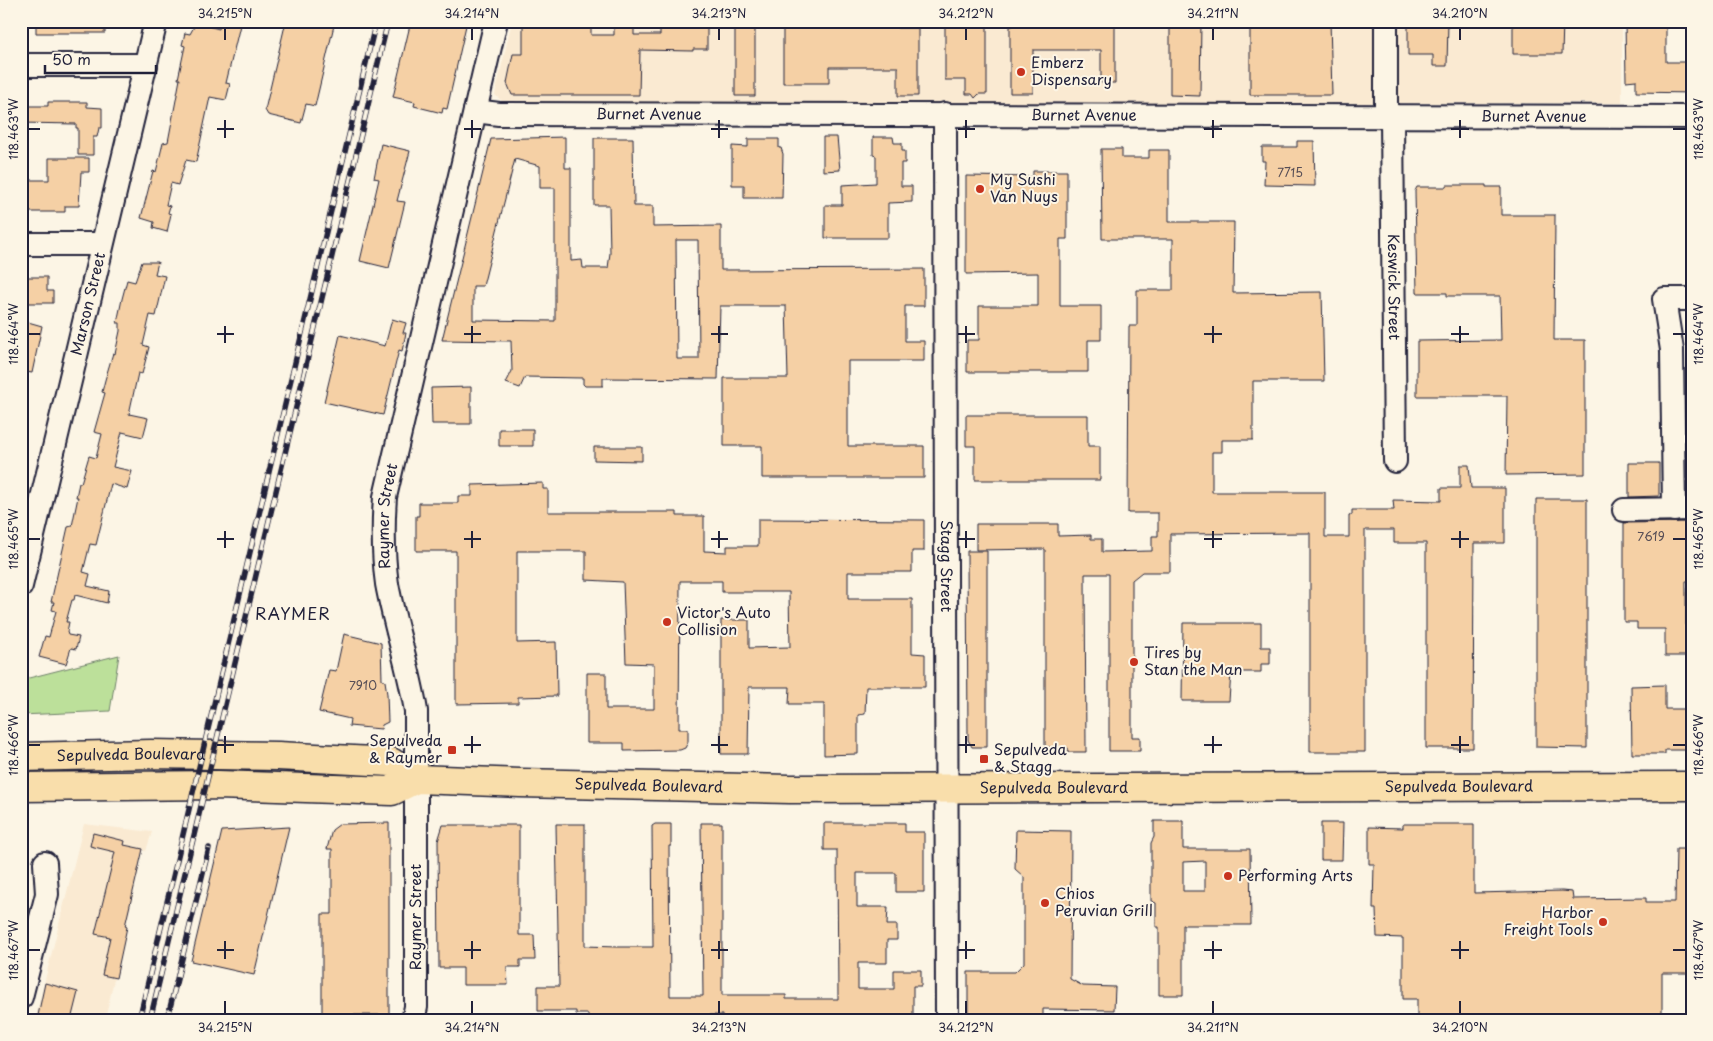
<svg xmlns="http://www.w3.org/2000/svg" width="1713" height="1041" font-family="'Playpen Sans',sans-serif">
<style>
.built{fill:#faead2}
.green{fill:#bce09a;stroke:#6f816a}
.building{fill:#f5d0a5;stroke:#22223b;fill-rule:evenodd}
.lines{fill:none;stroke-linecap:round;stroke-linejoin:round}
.minor-casing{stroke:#22223b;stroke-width:26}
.major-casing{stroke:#22223b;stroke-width:31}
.minor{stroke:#fcf5e5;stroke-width:22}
.major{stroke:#f9deab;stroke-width:28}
.rail-casing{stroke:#22223b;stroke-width:5.5}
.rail{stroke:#fcf5e5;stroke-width:4;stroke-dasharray:11;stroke-linecap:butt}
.ticks{fill:none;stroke:#22223b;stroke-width:2}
.poi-dot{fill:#c8321e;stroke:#fcf5e5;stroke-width:2}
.labels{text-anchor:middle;stroke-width:4;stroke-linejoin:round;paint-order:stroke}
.number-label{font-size:12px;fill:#574e56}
.poi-label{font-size:15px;fill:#22223b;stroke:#fcf5e5;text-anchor:start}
.street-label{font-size:15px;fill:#22223b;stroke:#fcf5e5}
.neighbourhood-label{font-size:16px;letter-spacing:1px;fill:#22223b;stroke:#fcf5e5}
.neatline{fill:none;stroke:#22223b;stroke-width:2}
.ticks-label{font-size:12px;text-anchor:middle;fill:#22223b}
</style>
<rect width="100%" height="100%" fill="#fcf5e5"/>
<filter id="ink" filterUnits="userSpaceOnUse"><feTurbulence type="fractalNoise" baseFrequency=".02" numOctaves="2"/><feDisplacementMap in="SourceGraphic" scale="10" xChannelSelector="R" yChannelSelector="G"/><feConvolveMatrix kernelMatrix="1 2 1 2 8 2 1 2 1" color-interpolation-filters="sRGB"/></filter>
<g filter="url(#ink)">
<path class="built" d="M512,21H1622V103L520,104L502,101L495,95Z
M84,824L152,832L146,851L143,850L105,1020H35Z"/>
<path class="green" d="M119,655L110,711L21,715V680Z"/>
<path class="building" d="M36,21H105V33H36Z
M221,21H241L226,83L230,84L226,100L210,97L196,162L186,160L178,185L171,183L166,205L170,206L168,213L171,214L167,232L153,228L154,222L141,218L153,171L156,172L163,143L168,142L180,79H178L185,46L182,45L185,33L190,34L196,23L219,29Z
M286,21H335L315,106L306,104L301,123L268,115L265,110Z
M411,21H467L447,109L443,108L442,113L414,106L415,102L393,97Z
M523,21H591V35H614V21H634V35H660V21H707V49H693V51L640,50L639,95H512L507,83L513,54H523Z
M735,21H755V96H735Z
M783,21H897V28H918V96H898V67H829V83H783Z
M945,21H983V26H987V94H979L975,98L972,94H966V80H945Z
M1013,21H1115V83H1101V50H1033V93H1010V26H1013Z
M1170,21H1201L1200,96L1170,95Z
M1250,21H1330L1332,95H1250Z
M1408,21H1448L1447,66H1433V55H1408Z
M1513,21H1563L1562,54H1513Z
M1625,21H1666V62H1692V93L1636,92V80L1626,81Z
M48,102H87V107L102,108V128H99L97,137H93V155H78V128H76V124L21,123V106H48Z
M565,137V168H571V261L582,260L583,268H608L610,253L609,205H594V138H633L634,206H653V227L721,226V270L924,269V306H905V341H924V361H848V446H924V478H762V446H724V378H788L786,306H720L718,379L603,378V386H585L583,384V378L525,377L520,388L506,383L512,371L511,341L442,340L491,139ZM515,159L540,166V188H555V321L473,320V286H483ZM676,240H698L699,359H677Z
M823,137H837L840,170L823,171Z
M873,137H893L894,143H902V151H905V163H901V186H912V202L888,203V238H825V205H842V185L876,183V156L873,155Z
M748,139H779V148H781L783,154L782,198H744V185H732V146L748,147Z
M1297,141H1314L1315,186L1264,185L1265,161H1262V147H1297Z
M381,144L410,151L397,201L405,202L389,268L360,261L379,179L374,178Z
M1101,149H1122V158H1149V150H1169V222H1234L1233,293L1322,292L1324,381H1253V440H1222V452H1212V492H1325V537H1349V515H1352V510H1394L1393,500L1441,501V488H1460V465H1469L1471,488H1505V543H1474L1473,748H1426V543H1394V530H1365V752H1310V533L1170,534V572H1142L1132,580V737H1140V751H1109V574H1085L1086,752H1068V748L1045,747V549L976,550V524H1058V536L1091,535V539H1102V552L1152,551V536H1158V513H1128L1129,326H1137V290H1173V239H1102Z
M49,158H89V172H81L79,206H65V212H21V180H49Z
M1033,171H1067V239H1060V306H1101V340H1088V372H967V340H979V306H1038V273L966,274V176L1033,177Z
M1446,185H1486V187H1501V215H1555L1554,340H1585V474L1506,475L1507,396H1417V341L1501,340L1500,296H1447V293H1417L1415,191L1417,187H1446Z
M142,262H158L155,274L165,276L156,316L150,315L143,345L149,347L142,374L138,373L129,414L148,418L143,437L122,432L113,467L132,471L127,489L111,484L96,545L90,544L83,572L90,574L87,586L109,591L107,603L75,595L74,600H72L66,622H69L67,632L68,635L79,637L76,649L71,648L66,664L39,657L45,636L49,637L56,611L52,610L54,602H51L68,527L72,526L78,497H76L79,483H81L89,456L96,458L102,434L94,432L105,393L102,392L105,380L113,353L115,354L120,331V323H117L122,299L127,280L135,282Z
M27,277H47V291H53V303H27Z
M392,319L406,323L403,333H406L402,351L399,350L383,415L324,402L340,335L385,346Z
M21,320L42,326L32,373L21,371Z
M471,387V424H432L431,388Z
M966,415H1088V446H1100V480H975V446H966Z
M499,429H533V446H499Z
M594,447H642V461L594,460Z
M1629,463H1659V496L1629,497Z
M543,483V489H548V512H677V516H704V551L727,552V546H758V519L924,520V551H912V572H848V599H912V653L925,654V687H866L865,714L858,715V754L824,755V704H789L790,687H749L748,754H721V620H749V648L790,647L789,592H722V581H680L679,729H688V742L685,748L680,750L624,751V743H587V673H606V709H654V664L626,663L623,582L586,580V551H517V643L556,642L557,696L518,697V703L456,704V551H416V516H419V503H458V496H472V485Z
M1536,499H1587V748L1536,747Z
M1692,522V581H1686V639H1692V656H1665V629H1637V622H1624V523Z
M967,551H987V747H972L968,740Z
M1183,623H1261V647H1270V664H1261V672H1231L1229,701H1182Z
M344,634L381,643L382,680L385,681L387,694L388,722L382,725L381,729L349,726L350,719L319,712L329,670L336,671Z
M1665,685V709H1692V750H1665V754H1632L1631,686Z
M1154,821H1183V849H1250L1251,925H1183V995H1159V927H1156V903L1151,901V843L1154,837ZM1205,861V891H1183V862Z
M389,823V1015H322V914H332V849H327L332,830L340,824Z
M701,823H722V995H786V999H838L837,850H824V823H905V832H924V892H896V873H857V907H888L887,925H897V940H887V963H858V989H894V970H921V986H913V1017L722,1019V1015H643V1017L599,1019V1018H588V1014H576V1011H538V986H559L556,824H585V946L617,947H653L652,826L655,824H671V846H669L670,996H703Z
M1321,823H1343L1342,860H1321Z
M1403,824H1474V893L1562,891L1572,892L1573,899L1646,898V902H1675L1676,849H1691L1692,973H1662V1020H1417V999H1403V938L1377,937L1376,909H1373L1374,864H1369V827L1403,828Z
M443,825H519V935H534L535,960H520V967H507L508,985H463V968H439L438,841Z
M289,827L254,975L191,961L222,831Z
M1016,830L1071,831L1070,979L1083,986L1115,987L1114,1010L1043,1009V1017L968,1016V972H1015L1024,963V877L1015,869Z
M93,833L125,841L124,845L143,849L125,926L127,927L116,978L102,975L110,937L95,934L115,852L90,846Z
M45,983L78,992L71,1020H37Z"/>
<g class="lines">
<defs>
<g id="minor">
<path d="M21,65H146"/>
<path id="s1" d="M475,111L499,114L1692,117"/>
<path id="s2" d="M945,114L947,1020"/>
<path d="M1386,115V21"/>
<path id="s3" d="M1392,115L1395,461"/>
<path d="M21,244H102"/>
<path d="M1624,510L1692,509"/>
<path d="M1674,510L1672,350L1664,299H1692"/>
<path id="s4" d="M21,586L156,21"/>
<path d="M21,997L47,894L45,863"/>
<path id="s5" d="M413,1020L416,1007V711C409,668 395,627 387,584C383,555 383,526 385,497L496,21"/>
</g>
<g id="major">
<path id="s6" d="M21,757L151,754L278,756L391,762L416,779"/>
<path id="s7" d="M21,787L218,785L392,791L416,779L520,783L790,789L1692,786"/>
</g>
</defs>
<use href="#minor" class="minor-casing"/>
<use href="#major" class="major-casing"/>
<use href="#minor" class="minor"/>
<use href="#major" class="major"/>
<defs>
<path id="rail" d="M139,1020L376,21
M150,1020L388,21
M167,1020L209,848"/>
</defs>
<use href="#rail" class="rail-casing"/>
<use href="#rail" class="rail"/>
</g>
</g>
<path class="ticks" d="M225,28V40M472,28V40M719,28V40M966,28V40M1213,28V40M1460,28V40M225,120V138M472,120V138M719,120V138M966,120V138M1213,120V138M1460,120V138M28,129H40M217,129H234M464,129H481M711,129H728M958,129H975M1204,129H1222M1451,129H1469M1673,129H1686M225,326V343M472,326V343M719,326V343M966,326V343M1213,326V343M1460,326V343M28,334H40M217,334H234M464,334H481M711,334H728M958,334H975M1204,334H1222M1451,334H1469M1673,334H1686M225,531V548M472,531V548M719,531V548M966,531V548M1213,531V548M1460,531V548M28,539H40M217,539H234M464,539H481M711,539H728M958,539H975M1204,539H1222M1451,539H1469M1673,539H1686M225,736V753M472,736V753M719,736V753M966,736V753M1213,736V753M1460,736V753M28,745H40M217,745H234M464,745H481M711,745H728M958,745H975M1204,745H1222M1451,745H1469M1673,745H1686M225,941V959M472,941V959M719,941V959M966,941V959M1213,941V959M1460,941V959M28,950H40M217,950H234M464,950H481M711,950H728M958,950H975M1204,950H1222M1451,950H1469M1673,950H1686M225,1001V1014M472,1001V1014M719,1001V1014M966,1001V1014M1213,1001V1014M1460,1001V1014"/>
<g class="poi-dot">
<circle cx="1021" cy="72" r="5"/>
<circle cx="980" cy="189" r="5"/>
<circle cx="667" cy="622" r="5"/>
<circle cx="1134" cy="662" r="5"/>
<rect x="447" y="745" width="10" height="10" rx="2.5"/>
<rect x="979" y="754" width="10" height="10" rx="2.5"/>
<circle cx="1228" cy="876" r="5"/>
<circle cx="1045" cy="903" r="5"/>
<circle cx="1603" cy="922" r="5"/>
</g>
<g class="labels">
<g class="number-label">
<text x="1290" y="177">7715</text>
<text x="1651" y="541">7619</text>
<text x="363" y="690">7910</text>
</g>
<g class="poi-label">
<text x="1031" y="68">Emberz<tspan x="1031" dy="17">Dispensary</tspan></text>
<text x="990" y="185">My Sushi<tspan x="990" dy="17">Van Nuys</tspan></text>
<text x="677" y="618">Victor's Auto<tspan x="677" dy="17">Collision</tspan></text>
<text x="1144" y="658">Tires by<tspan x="1144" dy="17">Stan the Man</tspan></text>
<text x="442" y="746" text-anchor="end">Sepulveda<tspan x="442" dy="17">&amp; Raymer</tspan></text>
<text x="994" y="755">Sepulveda<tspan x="994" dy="17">&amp; Stagg</tspan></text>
<text x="1238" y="881">Performing Arts</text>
<text x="1055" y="899">Chios<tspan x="1055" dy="17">Peruvian Grill</tspan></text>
<text x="1593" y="918" text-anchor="end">Harbor<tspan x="1593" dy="17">Freight Tools</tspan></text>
</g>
<g class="street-label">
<text dy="5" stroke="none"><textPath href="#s1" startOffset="174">Burnet Avenue</textPath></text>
<text dy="5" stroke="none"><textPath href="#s1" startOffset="609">Burnet Avenue</textPath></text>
<text dy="5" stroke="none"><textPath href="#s1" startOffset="1059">Burnet Avenue</textPath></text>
<text dy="5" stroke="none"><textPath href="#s3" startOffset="172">Keswick Street</textPath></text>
<text dy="5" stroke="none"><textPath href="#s4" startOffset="290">Marson Street</textPath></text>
<text dy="5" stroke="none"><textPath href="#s5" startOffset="508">Raymer Street</textPath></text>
<text dy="5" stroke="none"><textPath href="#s2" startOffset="452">Stagg Street</textPath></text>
<text dy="5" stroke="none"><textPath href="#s6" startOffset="110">Sepulveda Boulevard</textPath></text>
<text dy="5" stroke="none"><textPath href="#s7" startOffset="631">Sepulveda Boulevard</textPath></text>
<text dy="5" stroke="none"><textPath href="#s7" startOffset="1441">Sepulveda Boulevard</textPath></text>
<text dy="5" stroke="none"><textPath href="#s7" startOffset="1036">Sepulveda Boulevard</textPath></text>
<text transform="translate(416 917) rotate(-90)" y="5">Raymer Street</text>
</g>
<g class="neighbourhood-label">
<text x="293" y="620">RAYMER</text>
</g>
</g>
<rect width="1713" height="1041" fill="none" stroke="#fcf5e5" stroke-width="55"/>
<path d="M45 65v8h111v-8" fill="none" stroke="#22223b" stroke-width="2.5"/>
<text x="52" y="65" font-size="15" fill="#22223b" stroke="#fcf5e5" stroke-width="4" paint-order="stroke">50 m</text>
<rect x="28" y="28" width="1658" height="986" class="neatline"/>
<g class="ticks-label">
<text x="225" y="18">34.215°N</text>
<text x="472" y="18">34.214°N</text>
<text x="719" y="18">34.213°N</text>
<text x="966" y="18">34.212°N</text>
<text x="1213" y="18">34.211°N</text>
<text x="1460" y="18">34.210°N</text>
<text transform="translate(1699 129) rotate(-90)" y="4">118.463°W</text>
<text transform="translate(14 129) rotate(-90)" y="4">118.463°W</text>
<text transform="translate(1699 334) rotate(-90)" y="4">118.464°W</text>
<text transform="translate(14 334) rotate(-90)" y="4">118.464°W</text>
<text transform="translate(1699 539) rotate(-90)" y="4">118.465°W</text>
<text transform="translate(14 539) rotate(-90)" y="4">118.465°W</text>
<text transform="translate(1699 745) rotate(-90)" y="4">118.466°W</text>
<text transform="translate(14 745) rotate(-90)" y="4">118.466°W</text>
<text transform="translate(1699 950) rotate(-90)" y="4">118.467°W</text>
<text transform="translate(14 950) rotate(-90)" y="4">118.467°W</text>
<text x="225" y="1032">34.215°N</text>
<text x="472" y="1032">34.214°N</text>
<text x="719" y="1032">34.213°N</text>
<text x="966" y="1032">34.212°N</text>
<text x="1213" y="1032">34.211°N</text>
<text x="1460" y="1032">34.210°N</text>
</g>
</svg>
